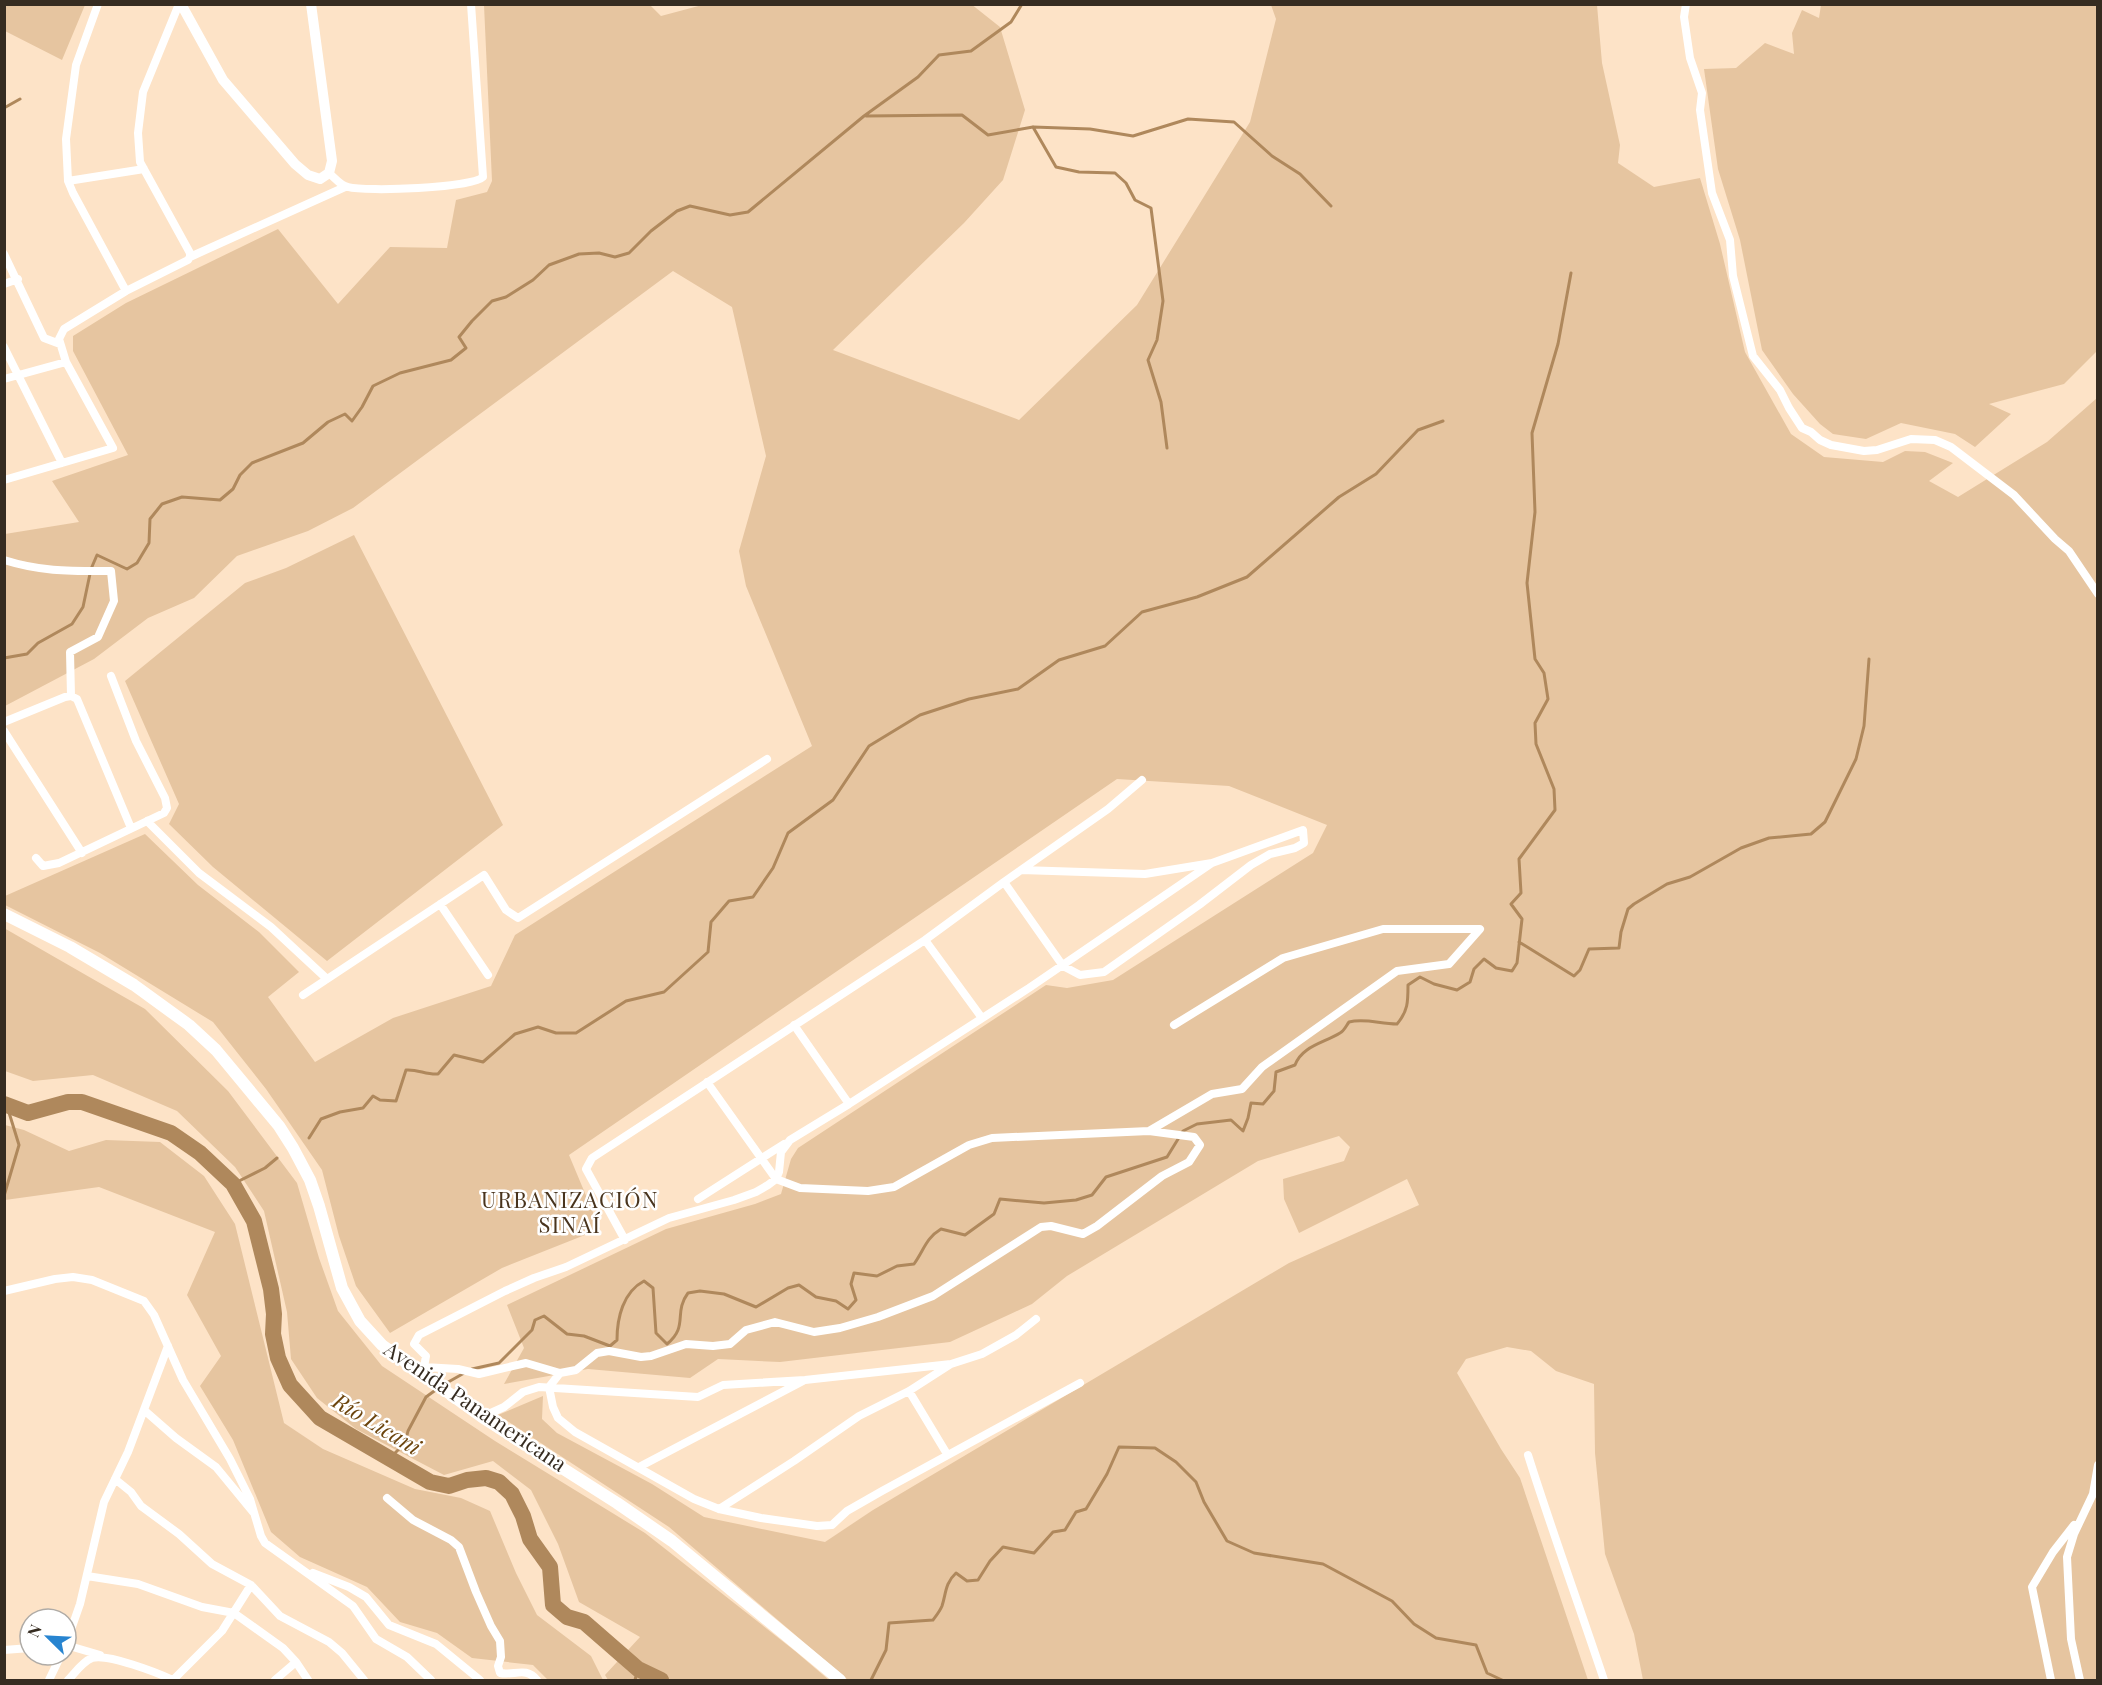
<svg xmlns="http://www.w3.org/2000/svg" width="2102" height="1685" font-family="'Playfair Display',serif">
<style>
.green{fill:#e6c5a0}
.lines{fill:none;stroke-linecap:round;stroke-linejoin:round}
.stream{stroke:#af885c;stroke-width:3}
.river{stroke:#af885c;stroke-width:16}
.minor{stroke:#fff;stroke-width:8}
.tertiary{stroke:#fff;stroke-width:10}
.secondary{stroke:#fff;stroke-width:12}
.labels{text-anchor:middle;stroke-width:5;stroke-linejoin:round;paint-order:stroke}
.street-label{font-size:21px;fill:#362c21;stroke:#fff}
.neighbourhood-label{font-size:22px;letter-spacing:1.5px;fill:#49341d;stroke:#fff}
.water-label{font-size:22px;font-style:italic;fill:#6c450e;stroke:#fff}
</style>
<rect width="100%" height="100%" fill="#fde3c7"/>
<path class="green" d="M706,4H971L1000,27L1025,110L1003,180L964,223L833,350L1019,420L1137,305L1250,122L1276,19L1271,5H1597L1602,63L1620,145L1618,163L1654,187L1700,178L1720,244L1745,352L1791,434L1824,457L1883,462L1905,451L1925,452L1953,463L1929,481L1958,497L2047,442L2097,398V1680H1643L1634,1634L1605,1554L1595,1453L1594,1384L1556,1371L1531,1351L1507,1347L1466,1359L1457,1373L1501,1449L1520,1478L1588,1680H848L669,1527L498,1415L543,1396L542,1419L557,1433L652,1484L704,1517L825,1542L873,1510L1289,1263L1419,1205L1407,1179L1299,1233L1284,1199L1283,1179L1344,1161L1350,1147L1339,1136L1258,1161L1067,1276L1032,1304L950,1342L780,1362L718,1359L690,1378L588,1369L504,1384L524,1348L507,1305L666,1229L755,1204L781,1194L791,1159L798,1148L1046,985L1067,988L1113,980L1313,853L1327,825L1229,786L1117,779L569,1155L600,1229L502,1268L390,1333L356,1286L339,1236L322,1170L266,1089L213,1022L100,953L5,905V896L145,834L198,885L259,932L299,972L268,997L315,1062L393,1018L491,986L515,935L812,746L746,586L739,551L766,456L732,307L673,271L353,508L308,531L237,556L194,598L148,618L94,659L5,706V534L79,522L52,481L128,455L73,351V336L126,303L278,229L338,304L390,247L447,248L456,200L487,192L492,181L484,5H650L661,16Z
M4,5L5,4L85,5L62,60L5,31Z
M1821,5H2097V351L2064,384L1989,404L2011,414L1975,447L1955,434L1901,423L1866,439L1833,434L1820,424L1793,394L1762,350L1740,240L1718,169L1704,69L1736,68L1765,43L1794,54L1792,33L1802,10L1819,18Z
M354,535L503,825L327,961L213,867L169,824L179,804L125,681L245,583L286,568Z
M4,928L145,1009L228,1091L297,1183L319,1258L338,1311L382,1366L495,1441L645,1533L795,1651L829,1680H608L605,1675L640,1637L579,1602L558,1544L531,1490L493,1461L444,1475L356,1429L317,1398L291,1359L287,1312L264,1211L235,1167L177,1111L93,1075L33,1081L5,1071Z
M5,1125L24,1130L69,1151L106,1140L160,1142L204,1176L235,1224L284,1423L323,1449L415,1489L461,1498L490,1511L516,1573L537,1615L591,1656L603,1680H548L533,1665L472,1658L437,1633L400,1622L367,1587L300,1557L271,1532L233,1440L200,1386L221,1356L187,1295L215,1232L99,1187L5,1200Z"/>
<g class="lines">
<path class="stream" d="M4,108L20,99
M866,116L962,115L988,135L1033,127L1090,129L1133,136L1188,119L1234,122L1272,156L1300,174L1331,206
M1033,127L1056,167L1079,172L1115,173L1126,183L1135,200L1151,208L1163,301L1157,340L1148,360L1161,402L1167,448
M4,658L27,654L38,643L72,624L83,607L91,569L97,555L127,569L137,563L149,543L150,519L162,504L182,497L220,500L233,489L240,475L252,463L303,443L328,422L345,414L352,421L362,407L373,386L400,373L451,360L466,348L459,337L472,321L492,301L506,297L533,280L549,265L579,254L599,253L615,257L629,253L651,231L677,211L690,206L730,215L748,212L864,116L918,77L939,55L971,51L1011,22L1022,4
M1519,942L1574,976L1580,970L1589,949L1619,948L1621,932L1628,909L1634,904L1667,884L1690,877L1741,848L1769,838L1811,834L1825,822L1856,759L1864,726L1869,659
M309,1138L321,1119L340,1112L363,1108L373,1096L380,1100L396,1101L406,1070C418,1069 426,1075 438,1074L454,1055L483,1062L515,1034L538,1027L556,1033H576L626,1001L664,992L708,952L711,922L729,901L753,897L773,868L788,833L833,800L869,746L920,715L969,699L1018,689L1059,660L1105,646L1142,612L1197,597L1247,577L1339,497L1376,474L1418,430L1443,421
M233,1184L265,1168L277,1158
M4,1196L19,1145L7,1106
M472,1369L499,1363L532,1330L535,1320L544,1316L567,1334L584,1336L610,1346L617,1340C617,1318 623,1292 644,1281L653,1288L656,1333L667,1344C689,1326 673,1313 688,1293L700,1291L724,1294L756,1307L788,1288L799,1285L816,1297L836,1301L848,1309L856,1300L851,1284L854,1273L877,1276L897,1266L914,1264C924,1250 926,1238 941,1229L965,1235L994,1214L1000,1199L1044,1203L1076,1200L1092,1195L1106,1177L1167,1157L1183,1131L1197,1124L1231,1120L1243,1131L1248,1118L1251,1103L1263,1104L1274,1091L1276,1072L1295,1065C1302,1046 1324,1043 1340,1033C1344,1031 1346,1026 1349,1022C1365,1018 1380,1024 1397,1024C1408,1011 1408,1002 1408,985L1420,977L1434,984L1457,990L1470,982L1474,969L1484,959L1496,968L1512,971L1517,963L1522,919L1511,904L1521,893L1519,859L1555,810L1554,789L1536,744L1535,723L1548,699L1544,673L1535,659L1527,583L1535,512L1532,433L1558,344L1571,273
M443,1385L466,1372
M389,1459L405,1443L408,1431L426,1397L437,1389
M635,1680L638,1669
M871,1680L886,1650L889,1623L933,1620C936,1616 940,1611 942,1606C946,1594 945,1583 956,1573L967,1581L978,1580L990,1561L1003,1547L1034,1553L1053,1532L1065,1530L1076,1512L1086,1509L1107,1474L1119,1447L1155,1448L1176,1462L1196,1482L1204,1502L1227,1541L1254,1553L1323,1564L1392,1601L1414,1624L1436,1638L1476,1645L1487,1673L1502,1680"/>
<path class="river" d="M4,1104L28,1113L68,1102H82L171,1133L200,1153L233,1184L254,1221L271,1289L274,1314L273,1334L278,1358L290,1385L320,1418L430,1482L449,1486L467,1480L486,1478L499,1482L512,1494L523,1516L530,1539L550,1567L553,1605L567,1617L584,1622L638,1669L661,1680"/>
<path class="minor" d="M98,4L76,65L66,139L68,181L73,193L126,291
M179,4L143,92L138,133L140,162L190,253V257
M1686,4L1684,17L1690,58L1702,93L1700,110L1712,193L1730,240L1733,276L1753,356L1780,390L1789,408L1802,428L1811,432L1820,440L1831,445L1864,451L1877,450L1911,439L1935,440L1951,447L2014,495L2055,539L2069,551L2098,594
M329,173C335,178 341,186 348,187C366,192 472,188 483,177L471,4
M68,181L144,169
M4,254L44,338L60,344
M4,284L18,279
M4,347L62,463
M4,379L66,362L59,339L64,329L126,291L188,260L190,257L345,187
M4,480L113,448L66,362
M4,560C42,572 71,571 111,571L114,601L98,637L70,652L71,696
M4,722L65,697L71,696L77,699L131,828
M4,731L82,853
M147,821L199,873L271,927L327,979
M36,858L43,866L59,863L164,813L167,808L165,798L136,741L111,676
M1021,870L1108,809L1142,780
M440,904L488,975
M925,940L982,1018
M303,995L484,875L506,910L518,918L767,759
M794,1025L849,1104
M707,1082L776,1179L800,1188L868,1191L894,1187L969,1145L992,1138L1149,1131L1212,1094L1242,1089L1262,1067L1397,971L1449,964L1480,929H1383L1283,958L1174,1025
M698,1199L784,1144
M625,1240L586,1169L592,1158L925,940L1004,882
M4,1291L55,1279L73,1277L92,1280L144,1301L154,1315L183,1380L230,1459L250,1499L261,1536L265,1543L353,1606L376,1639L407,1657L431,1680
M424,1367L458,1369L479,1374L526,1363L560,1373
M418,1373L424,1367L426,1356L414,1344L419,1335L505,1291L534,1278L566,1267L669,1218L734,1200L756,1192L768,1185L776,1179L779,1172L781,1152L790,1140L849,1104L1029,988L1212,863L1303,830L1304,843L1295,848L1270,854L1251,865L1199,905L1104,972L1080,975L1063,966L1004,882L1021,870L1145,874L1212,863
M1080,1383L882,1491L847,1511L832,1525L817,1526L761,1518L719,1509L694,1499L575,1432L558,1418L553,1407L549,1387L560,1373L576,1370L597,1353L609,1351L641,1357L651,1356L686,1344L713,1346L730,1344L746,1330L775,1322L814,1332L840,1328L878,1317L933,1296L1041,1227L1051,1226L1083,1234L1097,1226L1162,1176L1189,1162L1200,1145L1194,1137L1149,1131
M909,1391L947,1454
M144,1410L176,1438L216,1467L253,1512
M482,1417L504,1407L523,1392L539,1387L698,1397L723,1385L805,1380L951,1364
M1528,1455C1552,1531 1579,1605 1604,1680
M639,1467L803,1381
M115,1479L131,1492L141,1506L179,1534L212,1564L251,1585L280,1616L329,1642L342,1653L364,1680
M387,1498L413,1520L451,1540L459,1547L476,1592L491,1626L500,1641L501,1657L498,1666L500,1673C514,1676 526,1666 537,1680
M719,1509L794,1461L859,1416L909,1391L951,1364L982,1354L1016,1335L1036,1319
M313,1573L349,1587L366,1597L389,1625L436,1644L480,1680
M87,1576L138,1584L202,1607L234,1613L283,1648L296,1662L308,1680
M66,1644L80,1604L104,1502L128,1452L168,1346
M66,1645L100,1655
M4,1650L30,1648
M49,1680L61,1655
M68,1680C75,1673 82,1662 92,1658C107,1653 158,1673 173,1680
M173,1680L222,1631L251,1585
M275,1680L296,1662
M2051,1680L2032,1587L2053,1552L2074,1525
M2080,1680L2071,1639L2067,1557L2074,1534L2093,1494L2098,1465"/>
<path class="tertiary" d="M181,4L223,80L295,164L308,175L320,179L329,173L332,161L311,4"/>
<path class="secondary" d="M4,914L70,947L134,985L189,1025L216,1050L279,1126L293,1148L310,1180L319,1206L342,1288L360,1321L382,1345L482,1417L617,1503L672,1541L840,1680"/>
</g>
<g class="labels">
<g class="street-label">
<text transform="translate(475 1407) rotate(34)" y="7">Avenida Panamericana</text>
</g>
<g class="neighbourhood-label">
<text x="570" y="1208">URBANIZACIÓN<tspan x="570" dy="25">SINAÍ</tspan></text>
</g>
<g class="water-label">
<text transform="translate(377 1424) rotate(31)" y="8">Río Licani</text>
</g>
</g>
<rect width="2102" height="1685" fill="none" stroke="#362c21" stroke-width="12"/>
<g transform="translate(48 1637) rotate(294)"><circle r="28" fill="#ffffff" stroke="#afaba6" stroke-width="1.5"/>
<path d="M0-4.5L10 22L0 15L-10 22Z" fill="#2784d0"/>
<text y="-9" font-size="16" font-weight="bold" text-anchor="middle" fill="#362c21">N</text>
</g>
</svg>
